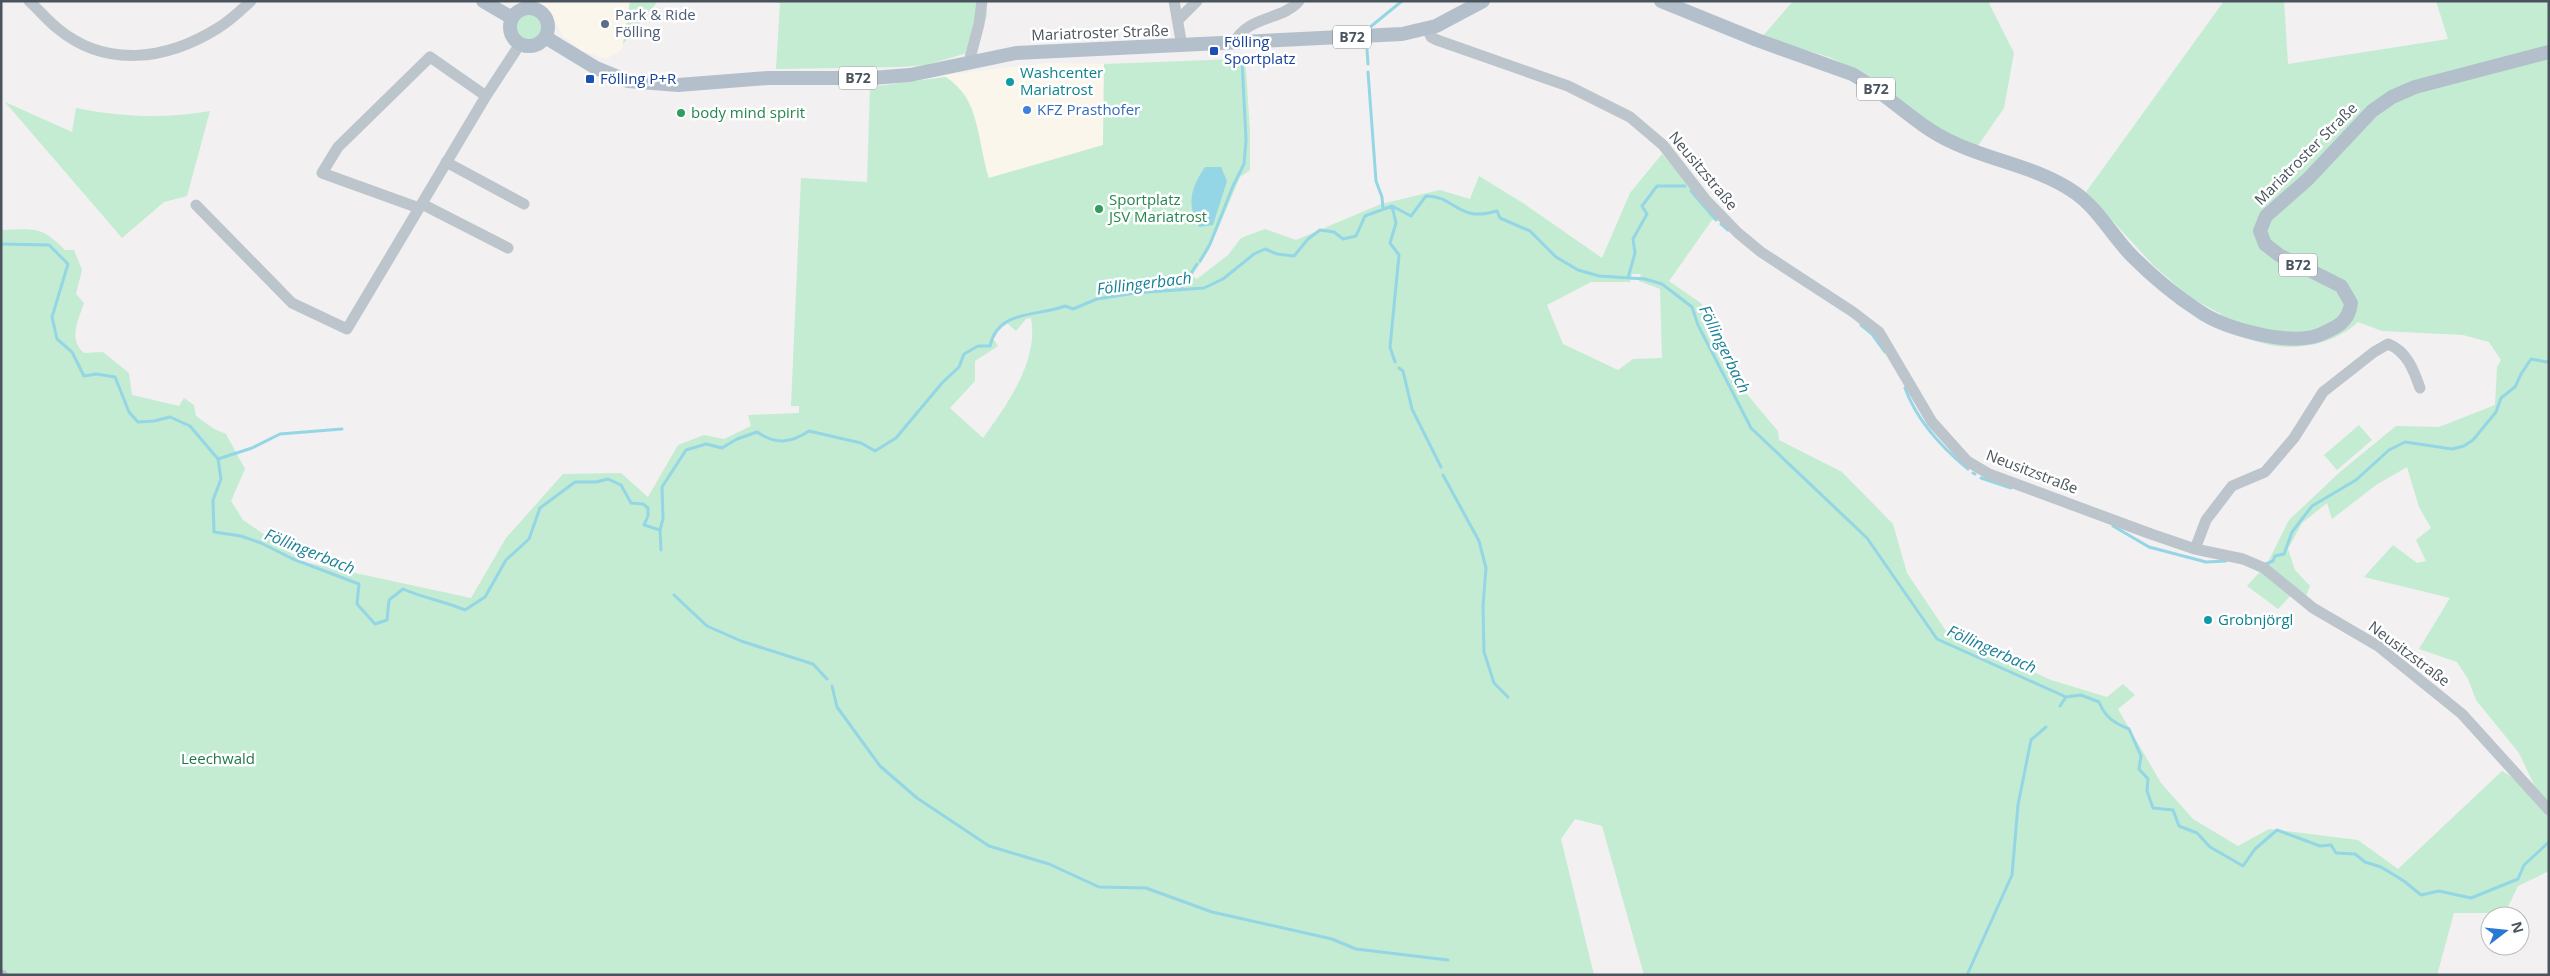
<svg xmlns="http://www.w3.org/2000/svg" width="2550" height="976" font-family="'Open Sans',sans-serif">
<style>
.commercial{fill:#fbf6ec}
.green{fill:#c3ecd2;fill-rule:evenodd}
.water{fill:#94d6e5}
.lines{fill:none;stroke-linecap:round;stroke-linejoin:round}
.stream{stroke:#94d6e5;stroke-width:3}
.minor{stroke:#bdc5cc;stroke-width:11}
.major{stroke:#b3c0cc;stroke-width:14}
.service-dot{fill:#5c6f8a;stroke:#fff;stroke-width:2}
.transit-dot{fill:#1a4fb4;stroke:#fff;stroke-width:2}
.culture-dot{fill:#0f9aa8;stroke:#fff;stroke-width:2}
.shop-dot{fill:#3f7fe0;stroke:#fff;stroke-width:2}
.leisure-dot{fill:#2e9e5b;stroke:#fff;stroke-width:2}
.labels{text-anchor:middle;stroke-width:5;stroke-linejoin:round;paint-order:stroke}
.shield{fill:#fff;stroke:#80878d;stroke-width:1}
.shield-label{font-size:14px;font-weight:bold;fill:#4a545c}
.service-label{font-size:15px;fill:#4e5e75;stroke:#fff;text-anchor:start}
.street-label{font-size:15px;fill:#4a545c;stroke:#fff}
.transit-label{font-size:15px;fill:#164399;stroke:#fff;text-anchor:start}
.culture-label{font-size:15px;fill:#0d838f;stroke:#fff;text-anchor:start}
.shop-label{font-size:15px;fill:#366cbe;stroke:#fff;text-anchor:start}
.leisure-label{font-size:15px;fill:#27864d;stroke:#fff;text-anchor:start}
.park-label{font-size:15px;fill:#20784a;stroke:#fff}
.water-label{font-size:16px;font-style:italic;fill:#198199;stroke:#fff}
</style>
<rect width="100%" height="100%" fill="#f2f0f0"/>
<path class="commercial" d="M502,1H630L622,50L606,59L582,51L562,35L551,13Z
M1046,63L1104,64L1103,145L988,178L972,107L966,95L943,75Z"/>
<path class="green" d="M630,1H658L623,44Z
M761,1H986L987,16L974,51L926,65L900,67L776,69L780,3Z
M1793,1H1988L2014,53L2004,108L1977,147L1934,126L1864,73L1829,57L1762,37Z
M2224,1H2284L2288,64L2448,39L2436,1H2549V871L2518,886L2505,913H2454L2437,975H1644L1602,826L1575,819L1561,839L1594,975H1V230C34,229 41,225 65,250H74L82,270L76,294L84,303C78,321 68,339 84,353L103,352L129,373L132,395L179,406L184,398L194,405L196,416L214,429L226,434L245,469L231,501L243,520L304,562L471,598L506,538L563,474L621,473L648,497L678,445L704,435L724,439L751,426L748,415L799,413V406H791L801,178L867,182L870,87L946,77C981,100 977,142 989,178L1103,145L1104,64L1238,59L1245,55L1250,130V170L1240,177L1209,250L1192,276L1197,279L1228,255L1241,238L1265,229L1296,240L1381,204L1440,190L1470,199L1479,176L1523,203L1602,258L1630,193L1662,154L1718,218L1712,220L1669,281L1702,304C1703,311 1703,320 1705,327C1714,358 1757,406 1778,431L1779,440L1842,472L1893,524L1907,573L1946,631L2051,680L2107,697L2123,684L2135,695L2118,709L2161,783L2193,819L2238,846L2269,829L2358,840L2398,869L2502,771L2535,791L2536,789L2519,753L2476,700L2468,679L2457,662L2419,649L2450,598L2364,577L2393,545L2417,563L2426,561L2416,540L2431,528L2419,507L2407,467L2376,485L2332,519L2327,503L2302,523L2288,549L2295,570L2310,586L2306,596L2297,589L2278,609L2247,586L2267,564L2289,520L2340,472L2396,426L2439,427L2495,405L2497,367L2501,360L2489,342L2463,335L2382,331L2358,322C2336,343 2299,351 2270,345C2252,341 2234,334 2218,328L2221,314L2191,298L2154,266L2086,192ZM1632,274H1641L1639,281L1660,289L1662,358L1633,359L1618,370L1563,344L1547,305L1591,282H1630ZM1031,318C1039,361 1007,405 983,438L950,408L975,381V361L998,346L992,337L1007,323L1016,331L1026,319Z
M516 26a14 14 0 1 1 28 0a14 14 0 1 1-28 0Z
M5,102L72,132L76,108C120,117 166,119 210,111L187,196L164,202L122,238Z
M2359,425L2372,440L2337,470L2324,455Z"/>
<path class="water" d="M1205,167H1221L1227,181L1213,225L1199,227C1186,203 1191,188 1205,167Z"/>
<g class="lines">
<path class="stream" d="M1369,28L1402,1
M1367,50L1368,64
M1368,72L1376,181L1382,197L1383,209
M1691,191L1716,220
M1392,206L1396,223L1390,243L1399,255L1390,347L1395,362
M1721,224L1728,230
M1,244L49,245L68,264L52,317L57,339L72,352L84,376L96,374L115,377L129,412L138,422L154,421L170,417L190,426L218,459L221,479L213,500L214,532L241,536L261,543L293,559L359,584L357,604L375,624L387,620L389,600L403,589C423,598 444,601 465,610L485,597L506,560L529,539L540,508L575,482H596L608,479L621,485L631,503L643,504L648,508V516L644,525L660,530L663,519L662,487L686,450L706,444L722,448L737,439L757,432C776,445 791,443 809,431L861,443L875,451L896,438L942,383L959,367L964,354L978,346H990C998,309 1037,317 1065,306L1073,309L1097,299L1135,293L1204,288L1223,279L1254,254L1265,249L1277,254L1294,256L1308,239L1320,230L1334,232L1343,239L1356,236L1365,216L1392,206L1411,216L1426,196C1456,196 1457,223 1497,211L1500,218L1530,231L1556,257L1578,270L1599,276L1645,279L1662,284L1692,307L1698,325L1751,428L1867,538L1937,639L2066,697L2081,695L2099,702C2105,717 2114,723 2129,729L2141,756L2139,769L2148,779L2147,791L2153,808L2173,810L2179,826L2197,833L2210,847L2243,866L2255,849L2277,830L2320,846L2331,845L2336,853L2355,854L2365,862L2381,867L2404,881L2421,895L2439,891L2471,898L2518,879L2524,865L2549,842
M1200,261L1210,244L1233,186L1244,164L1246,140L1242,60
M1628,278L1635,253L1633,239L1647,214L1642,206L1657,186H1685
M1180,290L1197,264
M1861,325L1872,334L1885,352
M1399,368L1403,371L1412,409L1441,467
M1905,388C1917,421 1941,447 1968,469
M218,459L252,448L280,434L342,429
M1973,473L1975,474
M1443,475L1479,541L1486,568L1483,606L1484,652L1494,683L1508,697
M1981,478L2011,488
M2113,526L2149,547L2206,562L2226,561
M660,530L661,550
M2266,564L2273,561L2275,556L2284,554L2292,532L2312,506L2356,480L2389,450L2405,442L2452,449L2464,446L2473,440L2496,412L2501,398L2515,387L2521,374L2531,359L2547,362L2549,360
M674,595L707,626L741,641L813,664L827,679
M832,686L837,707L880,766L917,798L989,846L1049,864L1099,887L1146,888L1212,912L1332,939L1356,949L1448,960
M2060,706L2066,697
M1967,975L2012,875L2018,805L2031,740L2046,727"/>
<path class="minor" d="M29,1C39,10 47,20 57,28C106,69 167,60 218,28C230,21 241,10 251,1
M1174,1L1182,46
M1178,20L1197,1
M1427,28L1431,37L1437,40L1568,86L1630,117L1663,145L1705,199L1738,233L1761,252L1853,312L1879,332L1932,422L1967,461L1989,474L2151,534L2195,549L2243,559L2264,568L2313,608L2378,646L2462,714L2549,810
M1234,43C1248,15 1282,21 1299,1
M969,62L979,24L982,1
M446,162L524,204
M422,204L508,248
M196,205L292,303L347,329L486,96L520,44
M419,208L322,173L338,147L430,57L486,96
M2195,549L2206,520L2232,486L2265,472L2294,438L2323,392L2374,352L2388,344C2407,351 2414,371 2420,388
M1,975H2"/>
<path class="major" d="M483,1L512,18
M1661,1L1757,40L1852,74C1888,94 1915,125 1952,142C1991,161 2038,167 2074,192C2098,208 2112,236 2132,256C2152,276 2176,296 2199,311C2225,329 2289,346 2319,335C2335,328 2349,323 2351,303L2341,286L2279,255L2265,244L2260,231L2266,216L2308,179L2372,111L2392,97L2415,87L2549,52
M510 27a19 19 0 1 1 38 0a19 19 0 1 1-38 0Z
M545,37L596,68L628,81L678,85L768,78H872L910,75L1016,53L1402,34L1436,26L1483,1"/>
</g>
<circle class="service-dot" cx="605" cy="24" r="5"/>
<g class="transit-dot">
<rect x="1209" y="46" width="10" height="10" rx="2.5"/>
<rect x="585" y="74" width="10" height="10" rx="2.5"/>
</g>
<g class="culture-dot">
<circle cx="1010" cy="82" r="5"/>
<circle cx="2208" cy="620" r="5"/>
</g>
<circle class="shop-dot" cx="1027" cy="110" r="5"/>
<g class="leisure-dot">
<circle cx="681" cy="113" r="5"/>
<circle cx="1099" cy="209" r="5"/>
</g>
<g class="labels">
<g class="shield">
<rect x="1333" y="25.5" width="38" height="23" rx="4"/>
<rect x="839" y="66.5" width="38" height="23" rx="4"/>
<rect x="1857" y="77.5" width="38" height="23" rx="4"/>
<rect x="2279" y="253.5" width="38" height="23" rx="4"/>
</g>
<g class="shield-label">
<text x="1352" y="42">B72</text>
<text x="858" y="83">B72</text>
<text x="1876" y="94">B72</text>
<text x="2298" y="270">B72</text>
</g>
<g class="service-label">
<text x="615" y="20">Park &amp; Ride<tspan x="615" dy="17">Fölling</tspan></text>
</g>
<g class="street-label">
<text transform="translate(1100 33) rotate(-2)" y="5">Mariatroster Straße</text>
<text transform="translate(2306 154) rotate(-45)" y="5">Mariatroster Straße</text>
<text transform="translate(1703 171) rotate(50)" y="5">Neusitzstraße</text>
<text transform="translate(2032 472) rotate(21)" y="5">Neusitzstraße</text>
<text transform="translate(2409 654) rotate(37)" y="5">Neusitzstraße</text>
</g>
<g class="transit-label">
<text x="1224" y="47">Fölling<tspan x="1224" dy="17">Sportplatz</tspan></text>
<text x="600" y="84">Fölling P+R</text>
</g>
<g class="culture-label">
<text x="1020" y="78">Washcenter<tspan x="1020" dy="17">Mariatrost</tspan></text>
<text x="2218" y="625">Grobnjörgl</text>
</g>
<g class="shop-label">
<text x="1037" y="115">KFZ Prasthofer</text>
</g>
<g class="leisure-label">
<text x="691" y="118">body mind spirit</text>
<text x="1109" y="205">Sportplatz<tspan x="1109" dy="17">JSV Mariatrost</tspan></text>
</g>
<g class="park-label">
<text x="218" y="764">Leechwald</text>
</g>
<g class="water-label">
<text transform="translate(1144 283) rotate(-7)" y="6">Föllingerbach</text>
<text transform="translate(1725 349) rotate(64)" y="6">Föllingerbach</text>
<text transform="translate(310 551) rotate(22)" y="6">Föllingerbach</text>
<text transform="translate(1992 649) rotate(24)" y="6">Föllingerbach</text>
</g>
</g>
<rect width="2550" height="976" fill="none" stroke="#4a545c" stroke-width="5"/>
<g transform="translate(2505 931) rotate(74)"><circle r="24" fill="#ffffff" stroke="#b7bbbe"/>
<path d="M0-4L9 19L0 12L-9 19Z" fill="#2978d4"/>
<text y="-8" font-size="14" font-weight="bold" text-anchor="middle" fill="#4a545c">N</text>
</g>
</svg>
